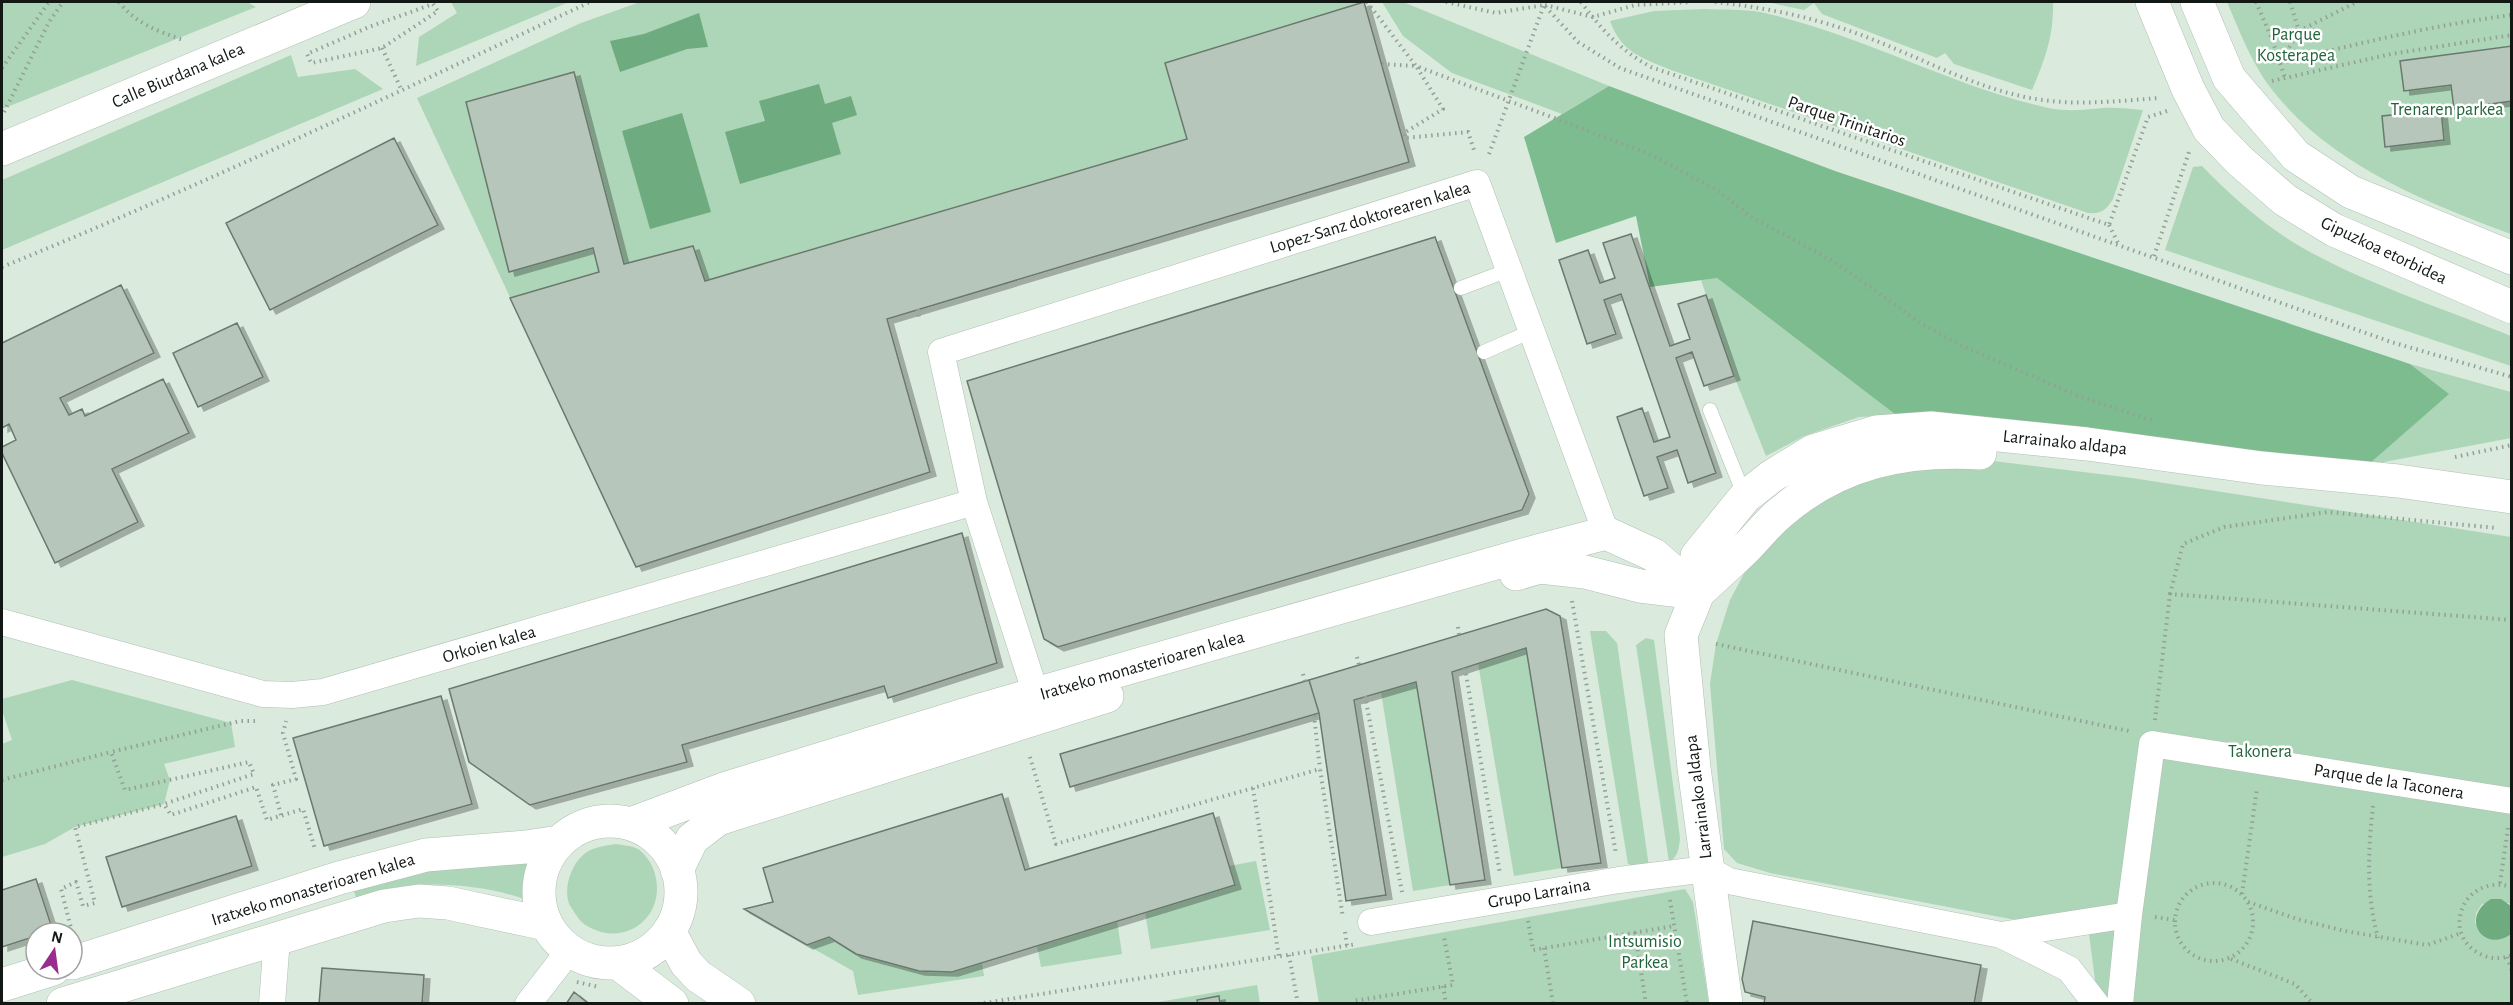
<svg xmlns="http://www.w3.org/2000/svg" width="2513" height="1005" font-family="'Alegreya Sans',sans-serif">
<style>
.green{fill:#add5b7}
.forest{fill:#7dbc8f}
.water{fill:#6eac80}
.building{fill:#b6c6ba;stroke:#6b796e;stroke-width:1.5;filter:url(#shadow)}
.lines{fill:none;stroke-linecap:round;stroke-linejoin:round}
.service-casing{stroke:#b0bfb3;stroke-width:15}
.minor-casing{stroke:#b0bfb3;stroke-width:27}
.tertiary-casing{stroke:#b0bfb3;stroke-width:34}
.path{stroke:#93a096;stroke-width:4;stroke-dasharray:1.5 4.5;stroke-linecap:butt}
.service{stroke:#fff;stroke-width:14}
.minor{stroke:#fff;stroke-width:26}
.tertiary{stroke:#fff;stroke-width:33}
.path-bridge{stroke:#93a096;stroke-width:4;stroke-dasharray:1.5 4.5;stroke-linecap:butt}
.labels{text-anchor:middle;stroke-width:5;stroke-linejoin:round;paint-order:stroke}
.park-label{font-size:18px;fill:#206439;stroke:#fff}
.street-label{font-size:18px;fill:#121813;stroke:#fff}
</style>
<defs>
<filter id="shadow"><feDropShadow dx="6" dy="4" stdDeviation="0" flood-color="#0004"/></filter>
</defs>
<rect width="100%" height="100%" fill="#daeadd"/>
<path class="green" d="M2,2H247L256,7L2,109Z
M451,2H569L416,66L419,37L457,13Z
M640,2H1364L1409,162L887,319L636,567L417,98L581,23Z
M1382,2H1403L1609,86L1562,114L1452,73L1403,36Z
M1767,2H2053C2054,35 2045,59 2032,90L1954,64L1945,53L1937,58L1822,14L1814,3L1804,10Z
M2227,2H2511V234C2425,202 2332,165 2273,91C2252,65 2240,32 2227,2Z
M1705,9C1723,10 1743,9 1760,12C1858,33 1946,84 2044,107C2064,112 2083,110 2103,108C2116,107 2130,109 2143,110L2113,199C2106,210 2102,214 2088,213L1671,70C1642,58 1621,52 1610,21L1654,11Z
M291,55L298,77L355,69L383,89L2,250V180Z
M2202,166C2227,192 2255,217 2285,237C2350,279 2440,307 2511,336V366L2165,250L2193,167Z
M1717,278L1896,415L1859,417L1804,436L1766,456L1734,376L1701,280Z
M2410,364L2511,392V438L2368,465L2448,394Z
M1960,457L2132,478L2511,537V906L2509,903L2482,904L2476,913L2475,923L2511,934V1003H2098L2089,934L1770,873L1737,863L1724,849L1710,684L1716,644L1730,600L1757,549L1818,487Z
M1590,631H1606L1617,643L1649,867L1640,868L1628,864Z
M1646,638L1654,640L1680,838C1679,848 1678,857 1669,862L1636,645Z
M1526,648L1562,868L1514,876L1478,663Z
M72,680L231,723L235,747L164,764L170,780L164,804L75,827L45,844L2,857V744L12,740L2,710V699Z
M1416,682L1450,885L1413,891L1381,692Z
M616,844C622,845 632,846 638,849C646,855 651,862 654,871C669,916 624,951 584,924C580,921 576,915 573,910C561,896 569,868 582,856C591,847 604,846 616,844Z
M529,858L524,899C475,882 405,878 356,898L353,888L381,877Z
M1256,861L1270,930L1151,949L1145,912L1235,885L1229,866Z
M1685,889L1693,902L1709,1003H1319L1311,956Z
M1117,921L1122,954L1041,967L1037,946Z
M829,937L856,954L919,971L952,972L982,963L984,976L858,995L853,971L807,945Z
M1257,985L1260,1003H1220L1219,996L1198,1000V1003L1147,1004Z"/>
<path class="forest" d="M1609,86L1835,171L2410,364L2449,394L2368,465L1896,415L1717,278L1650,287L1636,216L1556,243L1524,137Z"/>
<path class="water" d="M699,13L708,47L687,49L620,72L610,41L644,34Z
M819,84L825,104L851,96L857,115L832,123L841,154L740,184L725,132L765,121L759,101Z
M682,113L711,212L650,229L622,131Z
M2491,899H2501L2511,906V934C2484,954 2459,918 2491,899Z"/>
<path class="building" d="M1364,2L1409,162L887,319L930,472L636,567L510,298L599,272L593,248L509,272L466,102L574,72L624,264L693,246L705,281L1187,139L1165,63Z
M2512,46V101L2454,109L2451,85L2404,91L2400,61Z
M2441,110L2444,140L2385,147L2382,116Z
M394,138L438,225L270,310L226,223Z
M1631,234L1670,346L1690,339L1678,304L1706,295L1734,376L1704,386L1692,352L1676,358L1716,473L1688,483L1677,450L1657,457L1668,488L1644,496L1617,417L1642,408L1654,442L1670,437L1621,294L1604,300L1616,334L1587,344L1559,260L1588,250L1600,283L1615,278L1603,243Z
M1435,237L1529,494L1522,510L1058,647L1044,639L967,381Z
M121,285L154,353L60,398L69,415L82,409L85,416L163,379L189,433L112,469L138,522L55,563L2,453V447L16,440L9,424L2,428V343Z
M237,323L263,377L198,407L173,353Z
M962,533L997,663L888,698L884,686L682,745L687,762L530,805L469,762L449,689Z
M1546,609L1560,616L1601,863L1562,868L1526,648L1452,672L1485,880L1450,885L1416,682L1354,700L1386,895L1346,901L1319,713L1309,680Z
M1309,680L1319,713L1070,787L1060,754Z
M441,696L472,804L324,846L293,738Z
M1002,794L1025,870L1213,813L1235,885L952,972L919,971L856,954L829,937L807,945L744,909L773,902L763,868Z
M236,816L252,866L122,907L106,857Z
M36,879L53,931L36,933V936L2,947V890Z
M1753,921L1981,965L1974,1004H1764L1765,997L1745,992L1742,979Z
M322,968L424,975L422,1004H319Z
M574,992L589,1004H566Z
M1219,996L1220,1004H1198L1197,1000Z"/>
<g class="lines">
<defs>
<path id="service" d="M1461,288L1509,270
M1484,352L1532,331
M1710,410L1745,497"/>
<path id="minor" d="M2,622L263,694L292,695L323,692L974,502
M1041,710L974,502L941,352L1477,183L1606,533
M1371,922L1619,880L1707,869L1729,881L2001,935L2069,969L2096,1004
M2001,935L2129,915
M272,1004L277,938
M528,1004L569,951
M2120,1004L2129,915L2152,744L2512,801"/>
<path id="tertiary" d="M2152,2L2188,89L2209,129L2240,161L2285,200L2334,230L2512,307
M2197,2L2229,78L2296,156L2351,192L2512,258
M2,149L354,2
M1516,574L1540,567L1585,572L1640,586L1698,593
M1698,593C1715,577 1732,562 1748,546C1759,535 1768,523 1780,513C1839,462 1904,449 1980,453
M539 892a71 71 0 1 1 142 0a71 71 0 1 1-142 0Z
M631,824L727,788L980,710L1541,550L1606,533L1654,555L1698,593
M677,870L692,839L718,819L1107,696
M669,931L686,963L698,976L739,1004
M72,963L339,878L426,855L526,847L559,842
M618,963L672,1004
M2,985L53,969
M63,1004L384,906L419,901L448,903L546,924
M1726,1004L1694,768L1681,635L1698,593L1697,556L1745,497L1772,476L1813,451L1876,432L1931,428L2087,444L2262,468L2398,481L2512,497"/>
</defs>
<use href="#service" class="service-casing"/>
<use href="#minor" class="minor-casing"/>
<use href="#tertiary" class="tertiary-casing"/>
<path class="path" d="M119,2C136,24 158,31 183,40
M1367,2L1416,66L1647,153L1714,188L1753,218L1833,261L1922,324L1960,345L2078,396L2154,421
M1446,2L1496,13L1544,5L1578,42L1620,68L2391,342L2512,377
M1581,2C1601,29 1621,51 1651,67L2109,225L2148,117L2167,111
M1715,2C1770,8 1822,19 1874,40C1927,61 1980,90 2036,99C2077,106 2118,101 2159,98
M2256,2L2272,39L2285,78
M433,4L438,11L382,48L311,63L307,54L369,27Z
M1545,5L1593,17L1635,5L1691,2
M2299,31L2357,2
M382,48L402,91
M2280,63C2356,44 2433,25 2512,15
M2280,63L2299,31L2290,2
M1382,64L1416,66L1443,109L1404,133L1405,138L1468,132L1474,150
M2,68L49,2
M2272,81L2391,54L2512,35
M4,112L49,22L63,2
M2109,225L2118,243
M2154,256L2189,152
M2,267C201,186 396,93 590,2
M918,309L919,319
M2455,457L2512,445
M2170,594L2183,544L2224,527L2328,512L2497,528
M1572,601L1616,854
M1458,627L1459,635
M1716,644L2129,731
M1357,657L1359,665
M1465,668L1500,874
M1303,674L1305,681
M1365,696L1402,892
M1314,715L1320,769
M2155,720L2170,594L2512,620
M255,721H240L111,752L125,790L249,762L254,774L164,804L171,815L256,787L267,820L303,809L315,849
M1030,757L1056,844L1320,769L1343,918
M2,780L111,752
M1253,788L1279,957
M2373,806C2368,850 2366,895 2378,938
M281,815L273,785L296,779L283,733L286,721
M2175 922a39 39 0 1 1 78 0a39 39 0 1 1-78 0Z
M2500,883L2508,828
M2512,887C2461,872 2438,939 2485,956C2493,959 2503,959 2512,955
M2242,894L2257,788
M1670,900L1687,1004
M2248,902L2297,919L2345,931L2427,945L2461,933
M2155,917L2175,920
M1528,921L1533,950L1674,926
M72,932L61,889L76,882L83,906L95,903L75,827L164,804
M1345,932L1347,946
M1635,932L1646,1004
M1544,948L1553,1004
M1289,955L1298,1004
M2507,957L2512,971
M2231,959L2295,984L2313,1004
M577,982L599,987
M1443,986L1446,1004
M978,1004L1357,944
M1354,1004L1353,1001L1453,985L1444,937"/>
<use href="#service" class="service"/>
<use href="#minor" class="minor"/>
<use href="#tertiary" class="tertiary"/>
<path class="path-bridge" d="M1489,154L1544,5"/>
</g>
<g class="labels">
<g class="park-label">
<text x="2296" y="40">Parque<tspan x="2296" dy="21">Kosterapea</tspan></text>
<text x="2447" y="115">Trenaren parkea</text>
<text x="2260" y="757">Takonera</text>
<text x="1645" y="947">Intsumisio<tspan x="1645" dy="21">Parkea</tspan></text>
</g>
<g class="street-label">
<text transform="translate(178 75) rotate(-23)" y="6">Calle Biurdana kalea</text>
<text transform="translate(1847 121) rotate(19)" y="6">Parque Trinitarios</text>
<text transform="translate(1370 217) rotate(-17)" y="6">Lopez-Sanz doktorearen kalea</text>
<text transform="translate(2384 250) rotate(25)" y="6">Gipuzkoa etorbidea</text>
<text transform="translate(2065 442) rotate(6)" y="6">Larrainako aldapa</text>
<text transform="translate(489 644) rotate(-16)" y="6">Orkoien kalea</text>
<text transform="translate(1142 665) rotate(-16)" y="6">Iratxeko monasterioaren kalea</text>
<text transform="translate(2389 781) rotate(9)" y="6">Parque de la Taconera</text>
<text transform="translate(1698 797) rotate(-97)" y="6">Larrainako aldapa</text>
<text transform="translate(313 889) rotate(-17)" y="6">Iratxeko monasterioaren kalea</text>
<text transform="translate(1539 893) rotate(-10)" y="6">Grupo Larraina</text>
</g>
</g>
<rect width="2513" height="1005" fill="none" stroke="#121813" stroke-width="6"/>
<g transform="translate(54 951) rotate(13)"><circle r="28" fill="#ffffff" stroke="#a0a3a1" stroke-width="1.5"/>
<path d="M0-4.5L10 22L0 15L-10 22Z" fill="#992d8e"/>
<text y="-9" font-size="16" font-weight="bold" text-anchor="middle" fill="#121813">N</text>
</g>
</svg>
